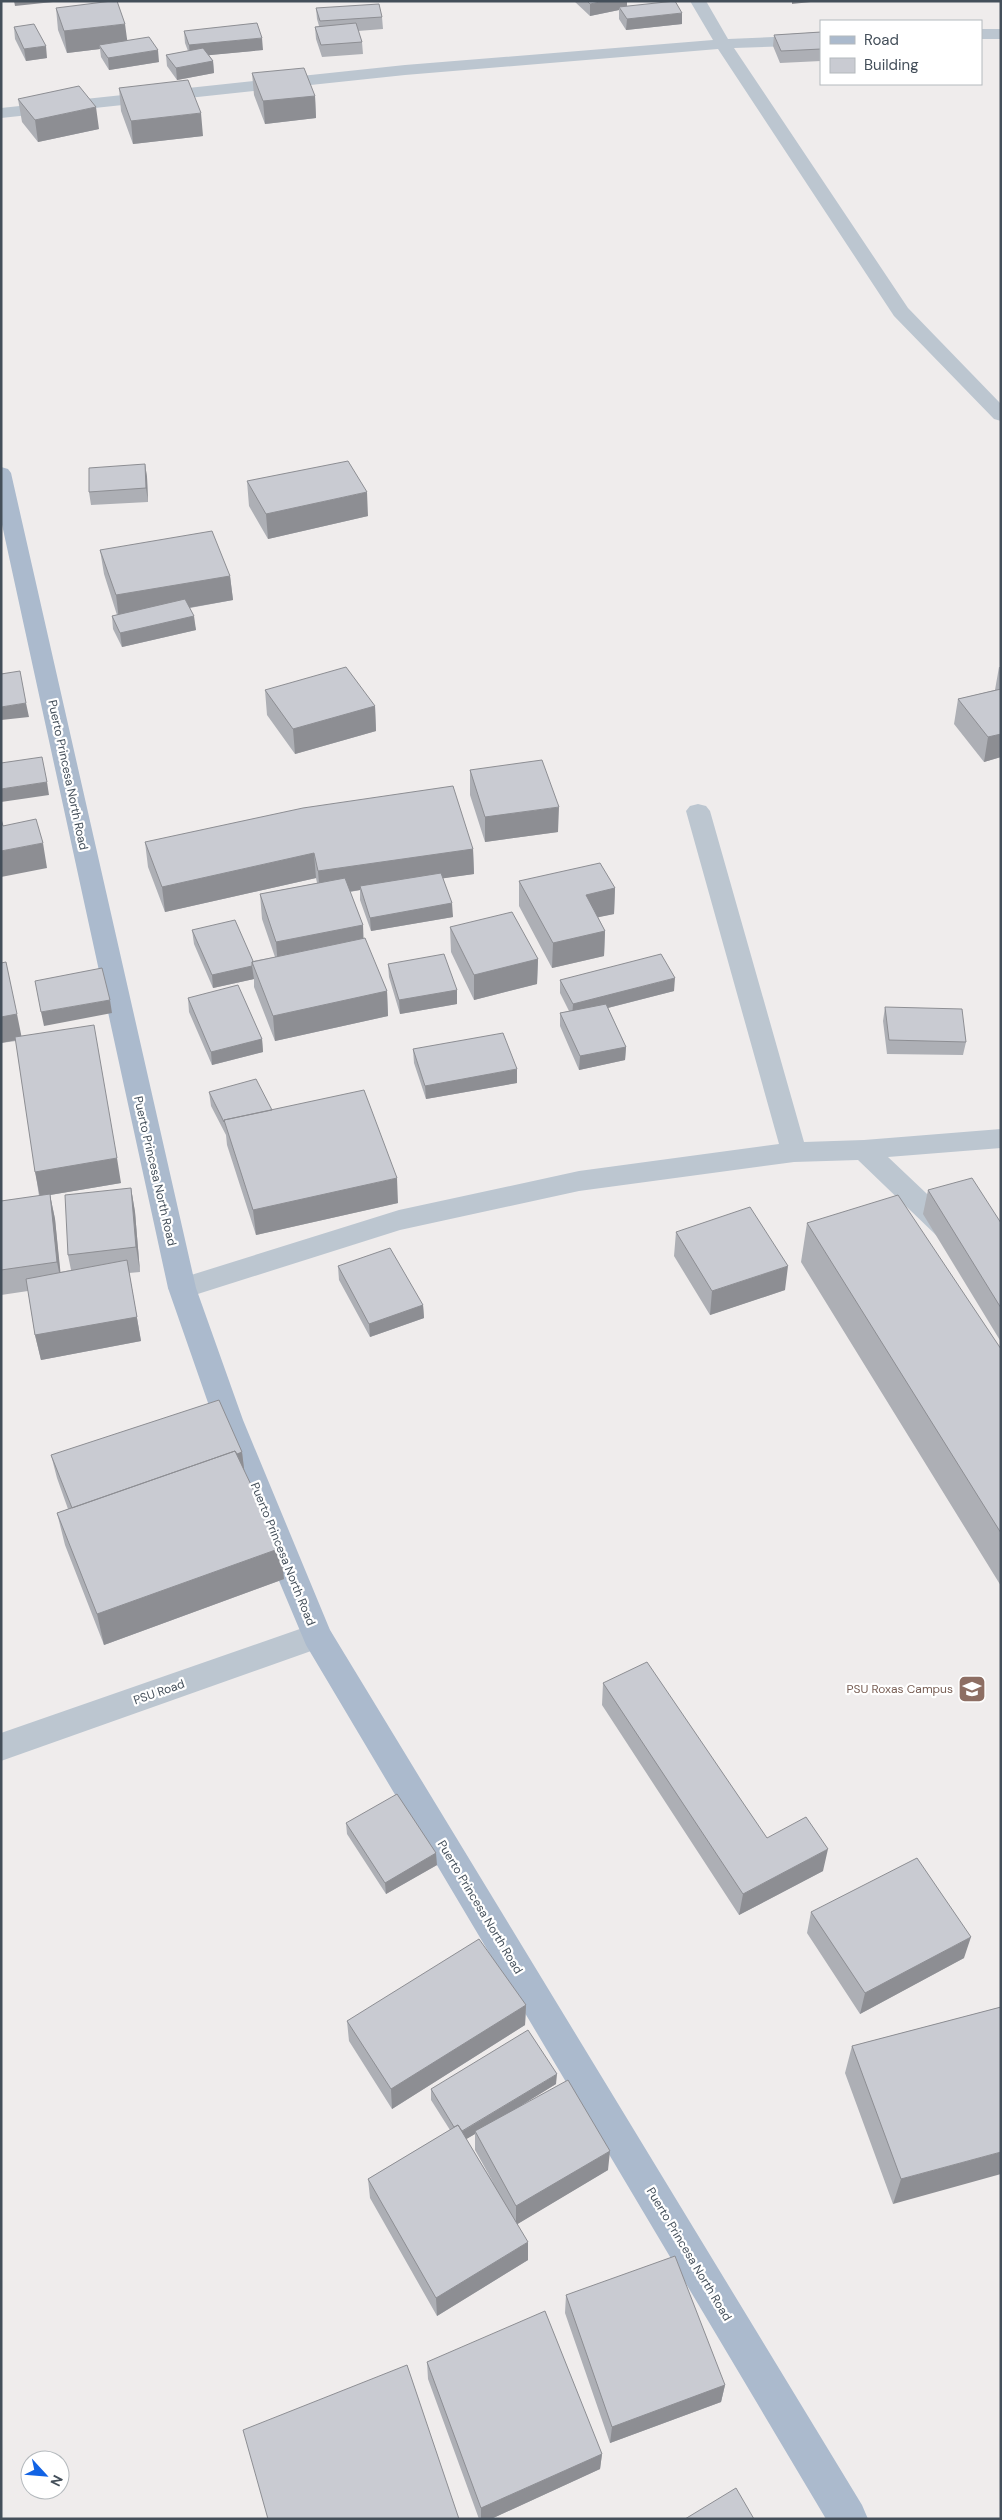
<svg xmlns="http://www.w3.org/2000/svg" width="1002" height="2520" font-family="'DM Sans',sans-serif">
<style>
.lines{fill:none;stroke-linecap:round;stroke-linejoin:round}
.minor{fill:#bcc6d0;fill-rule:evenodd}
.major{fill:#abbacd;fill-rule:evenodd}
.wall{fill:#adafb5;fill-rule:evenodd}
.shaded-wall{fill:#8d8e93}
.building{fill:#c9cbd2;stroke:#8d8e93}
.labels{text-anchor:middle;stroke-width:4.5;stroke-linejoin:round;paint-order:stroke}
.street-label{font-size:12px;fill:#444f5a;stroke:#fff}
.education-label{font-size:12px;fill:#785e54;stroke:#fff;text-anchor:end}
</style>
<rect width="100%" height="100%" fill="#efecec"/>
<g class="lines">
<path class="minor" d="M690,1H706L728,39L821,35V45L734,48L908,308L1001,404V421L994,419L894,316L718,49L405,75L1,118V108L405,65L713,40Z
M981,29H1001V39H981Z
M698,804L706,806L710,811L804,1142L864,1140L1001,1129V1148L888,1157L1001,1264V1291L991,1288L858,1160L794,1162L579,1191L400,1230L182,1299L172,1295L168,1288L172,1281L399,1210L579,1171L779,1144L686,811L690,806Z
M317,1623L328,1627L333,1636L328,1645L1,1761V1733Z"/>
<path class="major" d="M1,467L8,469L11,473L196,1288L243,1420L330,1630L862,2505L868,2519H826L306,1645L266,1550L214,1420L168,1288L1,520Z"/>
</g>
<path class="wall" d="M574,1H627V6L682,24L626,30L619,19V10L590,16Z
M56,8L127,40L159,62L109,70L101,57L100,49L67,53L58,30Z
M316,8L382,17L383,29L358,31L362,42L363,54L322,57L316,39L315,27L319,26L317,19Z
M14,27L47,58L26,61L15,39Z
M184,31L263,50L209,55L213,61L214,73L177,80L167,66L166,55L188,51L185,43Z
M821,32V61L780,63L773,46L774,35Z
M252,73L315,96L316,118L265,124L254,95Z
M119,88L203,136L133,144L121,111Z
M18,99L99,129L38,142L22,122Z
M145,464L147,477L148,502L91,505L89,492Z
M247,481L368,516L268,539L249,506Z
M100,550L230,576L233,600L190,608L196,630L122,647L113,629L112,616L117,615L104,574Z
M999,667H1001V757L984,762L954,724L958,699L995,690Z
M265,690L375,706L376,731L295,754L267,715Z
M470,770L558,832L485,842L470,795Z
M145,842L473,849L474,874L443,878L453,917L371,931L360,900V890L350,892L363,925V938L387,991L388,1016L275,1041L254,987V979L213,988L194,944L192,930L253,961L275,957L262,919L260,894L317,883L316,878L165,912L148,867Z
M519,881L615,888L614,914L598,917L605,931L604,956L552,968L519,906Z
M450,927L538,959L537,984L474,1000L451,952Z
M1,963L21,1036L121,1183L50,1195L55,1219L60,1272L71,1270L68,1255L131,1188L135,1212L140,1272L129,1273L141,1341L41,1360L35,1335L28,1291L1,1295V1201L39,1196L16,1041L1,1043Z
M388,964L457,990V1004L400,1014L389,977Z
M560,980L674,991L608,1008L626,1047L625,1060L579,1070L560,1026V1013L569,1011L560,993Z
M188,998L262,1039L263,1052L212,1065L189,1012Z
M885,1007L966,1042L963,1055L887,1054L883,1021Z
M413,1049L517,1083L426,1099L414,1063Z
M209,1092L272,1110L398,1203L256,1235L227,1145L226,1135L211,1106Z
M928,1190L1001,1223V1342L923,1214Z
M807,1223L1001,1349V1586L801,1262Z
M676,1232L785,1290L710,1315L674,1256Z
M338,1266L423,1305L424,1318L370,1337L339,1280Z
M242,1452L244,1470L284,1579L104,1645L65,1545L57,1513L68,1509L57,1478L51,1455Z
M603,1683L767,1838L823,1871L739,1915L602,1705Z
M346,1823L437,1865L386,1894L347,1834Z
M811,1912L964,1958L860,2014L807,1933Z
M526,2005L525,2025L392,2109L349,2041L347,2021Z
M1001,2007L893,2204L845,2073L852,2046Z
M556,2084L522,2105L608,2170L517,2224L528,2260L437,2316L370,2198L368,2179L450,2130L431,2100V2089ZM475,2134V2150L493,2182L466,2139Z
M566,2295L725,2385L721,2402L610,2443L565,2313Z
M427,2362L602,2454L600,2469L491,2519H479L428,2379Z"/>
<path class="shaded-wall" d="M14,1H53V2L15,6Z
M605,1H627V9L619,7V10L590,16V4Z
M792,1H820L792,4Z
M682,13V24L626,30L627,19Z
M125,24L128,46L99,45L100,49L67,53L64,31Z
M262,38L263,50L190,57L189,45Z
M46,46L47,58L26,61L24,49Z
M158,50L159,62L109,70L108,58Z
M213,61L214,73L177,80L176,68Z
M315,96L316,118L265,124L263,101Z
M96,107L99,129L38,142L35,120Z
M201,113L203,136L133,144L131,121Z
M145,464L147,477L148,502L146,488Z
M367,492L368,516L268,539L266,514Z
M230,576L233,600L119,620L116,595Z
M194,616L196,630L122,647L120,633Z
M26,703L29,717L1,720V707Z
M375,706L376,731L295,754L293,729Z
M1001,734V757L984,762L988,737Z
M47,782L49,795L1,802V789Z
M559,807L558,832L485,842V817Z
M43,843L47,868L1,877V851Z
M473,849L474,874L361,890L360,886V890L320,896L318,871Z
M314,853L316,878L165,912L162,887Z
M615,888L614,914L585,920L586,895Z
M452,903L453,917L371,931L370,918Z
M363,925L364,950L278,967L276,942Z
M605,931L604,956L552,968L553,943Z
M538,959L537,984L474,1000V975Z
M252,966L254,979L213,988L212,975Z
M675,978L674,991L572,1017L573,1004Z
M457,990V1004L400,1014L399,1000Z
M387,991L388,1016L275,1041L273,1016Z
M110,1000L112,1013L44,1026L41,1012Z
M17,1014L22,1039L1,1043V1017Z
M262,1039L263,1052L212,1065L211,1052Z
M626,1047L625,1060L579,1070L580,1056Z
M517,1069V1083L426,1099L425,1086Z
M117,1158L121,1183L50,1195L55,1219L62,1287L57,1262L40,1197L35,1172Z
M397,1178L398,1203L256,1235L253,1210Z
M131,1188L135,1212L140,1272L136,1247Z
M127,1260L141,1341L41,1360L35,1335Z
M788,1266L785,1290L710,1315L712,1291Z
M423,1305L424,1318L370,1337L369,1324Z
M242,1452L245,1476L72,1509Z
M281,1548L284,1579L104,1645L97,1614Z
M828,1849L823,1871L739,1915L743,1894Z
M436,1853L437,1865L386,1894L385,1883Z
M971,1937L964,1958L860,2014L865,1993Z
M526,2005L525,2025L392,2109L391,2089Z
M557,2074L556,2084L476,2133L475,2131V2134L458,2144V2134Z
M610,2151L608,2170L516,2225V2206Z
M1001,2152V2174L893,2204L901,2179Z
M528,2242V2260L437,2316L436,2298Z
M725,2385L721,2402L610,2443L612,2427Z
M602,2454L600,2469L491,2519H481V2508Z"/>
<path class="building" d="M112,1H117L125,24L64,31L56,8Z
M587,1H605L590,4Z
M675,1L682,13L627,19L619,7Z
M379,4L382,17L320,21L316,8Z
M257,23L262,38L189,45L184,31Z
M356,23L362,42L321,45L315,27Z
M34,24L46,46L24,49L14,27Z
M821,32V49L781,51L774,35Z
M149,37L158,50L108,58L99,45Z
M203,48L213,61L176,68L166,55Z
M304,68L315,96L263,101L252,73Z
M188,80L201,113L131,121L119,88Z
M79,86L96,107L35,120L18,99Z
M348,461L367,492L266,514L247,481Z
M145,464L146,488L89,492V468Z
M212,531L230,576L116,595L100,550Z
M185,599L194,616L120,633L112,616Z
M346,667L375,706L293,729L265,690Z
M20,671L26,703L1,707V674Z
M1001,689V734L988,737L958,699Z
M42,757L47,782L1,789V763Z
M542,760L559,807L485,817L470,770Z
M453,786L473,849L318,871L314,853L162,887L145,842L303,808Z
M1,819L3,826L36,819L43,843L1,851Z
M600,863L615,888L586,895L605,931L553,943L519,881Z
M441,873L452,903L370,918L360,886Z
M345,878L363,925L276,942L260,894Z
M512,912L538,959L474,975L450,927Z
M235,920L253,961L252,962V966L212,975L192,930Z
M365,938L387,991L273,1016L252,962Z
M444,954L457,990L399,1000L388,964Z
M661,954L675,978L573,1004L560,980Z
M6,962L17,1014L1,1017V963Z
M102,968L110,1000L41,1012L35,981Z
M238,985L262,1039L211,1052L188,998Z
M606,1004L626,1047L580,1056L560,1013Z
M885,1007L962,1009L966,1042L889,1040Z
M94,1025L117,1158L35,1172L15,1037Z
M503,1033L517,1069L425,1086L413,1049Z
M256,1079L272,1110L224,1120V1122L209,1092Z
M364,1090L397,1178L253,1210L224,1120Z
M972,1178L1001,1223V1308L928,1190Z
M131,1188L136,1247L68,1255L65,1195Z
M50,1194L57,1262L1,1270V1201Z
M898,1195L1001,1349V1533L807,1223Z
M750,1207L788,1266L712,1291L676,1232Z
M390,1248L423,1305L369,1324L338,1266Z
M127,1260L137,1317L35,1335L26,1279Z
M219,1400L242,1452L237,1454L235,1451L72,1508L51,1455Z
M235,1451L281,1548L97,1614L57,1513Z
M647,1662L767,1838L806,1817L828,1849L743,1894L603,1683Z
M397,1794L436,1853L385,1883L346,1823Z
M917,1858L971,1937L865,1993L811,1912Z
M479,1939L526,2005L391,2089L347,2021Z
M1001,2007V2152L901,2179L852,2046Z
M528,2030L557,2074L462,2131L458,2125L454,2127L431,2089Z
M568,2080L610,2151L516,2206L475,2131Z
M458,2125L528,2242L436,2298L368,2179Z
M675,2256L725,2385L612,2427L566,2295Z
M545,2311L602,2454L481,2508L427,2362Z
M407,2365L459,2519H268L243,2430Z
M736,2488L754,2519H685Z"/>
<defs>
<symbol id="school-square" viewBox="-11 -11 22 22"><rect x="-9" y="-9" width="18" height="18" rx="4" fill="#8d6e63" stroke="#fff"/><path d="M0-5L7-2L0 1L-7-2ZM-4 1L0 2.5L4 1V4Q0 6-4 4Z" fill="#fff"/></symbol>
</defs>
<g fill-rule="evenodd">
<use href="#school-square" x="956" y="1673" width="32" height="32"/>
</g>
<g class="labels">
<g class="street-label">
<text transform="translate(68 775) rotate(78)" y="4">Puerto Princesa North Road</text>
<text transform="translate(155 1171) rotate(77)" y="4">Puerto Princesa North Road</text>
<text transform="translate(283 1554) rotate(68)" y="4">Puerto Princesa North Road</text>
<text transform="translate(159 1692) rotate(-19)" y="4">PSU Road</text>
<text transform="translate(480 1907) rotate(59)" y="4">Puerto Princesa North Road</text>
<text transform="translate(689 2254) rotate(59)" y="4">Puerto Princesa North Road</text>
</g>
<g class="education-label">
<text x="953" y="1693">PSU Roxas Campus</text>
</g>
</g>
<rect width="1002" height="2520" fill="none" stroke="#444f5a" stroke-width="5"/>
<rect x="820" y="20" width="162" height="65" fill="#ffffff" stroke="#b4b9bd"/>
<rect x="830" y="36" width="25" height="8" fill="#abbacd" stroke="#b4b9bd"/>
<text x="864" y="45" font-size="15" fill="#444f5a">Road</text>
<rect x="830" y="58" width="25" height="15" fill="#c9cbd2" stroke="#b4b9bd"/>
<text x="864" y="70" font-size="15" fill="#444f5a">Building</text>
<g transform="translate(45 2475) rotate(116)"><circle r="24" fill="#ffffff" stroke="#b4b9bd"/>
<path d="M0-4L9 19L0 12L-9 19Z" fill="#1263e4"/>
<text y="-8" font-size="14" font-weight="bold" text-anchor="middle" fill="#444f5a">N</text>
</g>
</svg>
